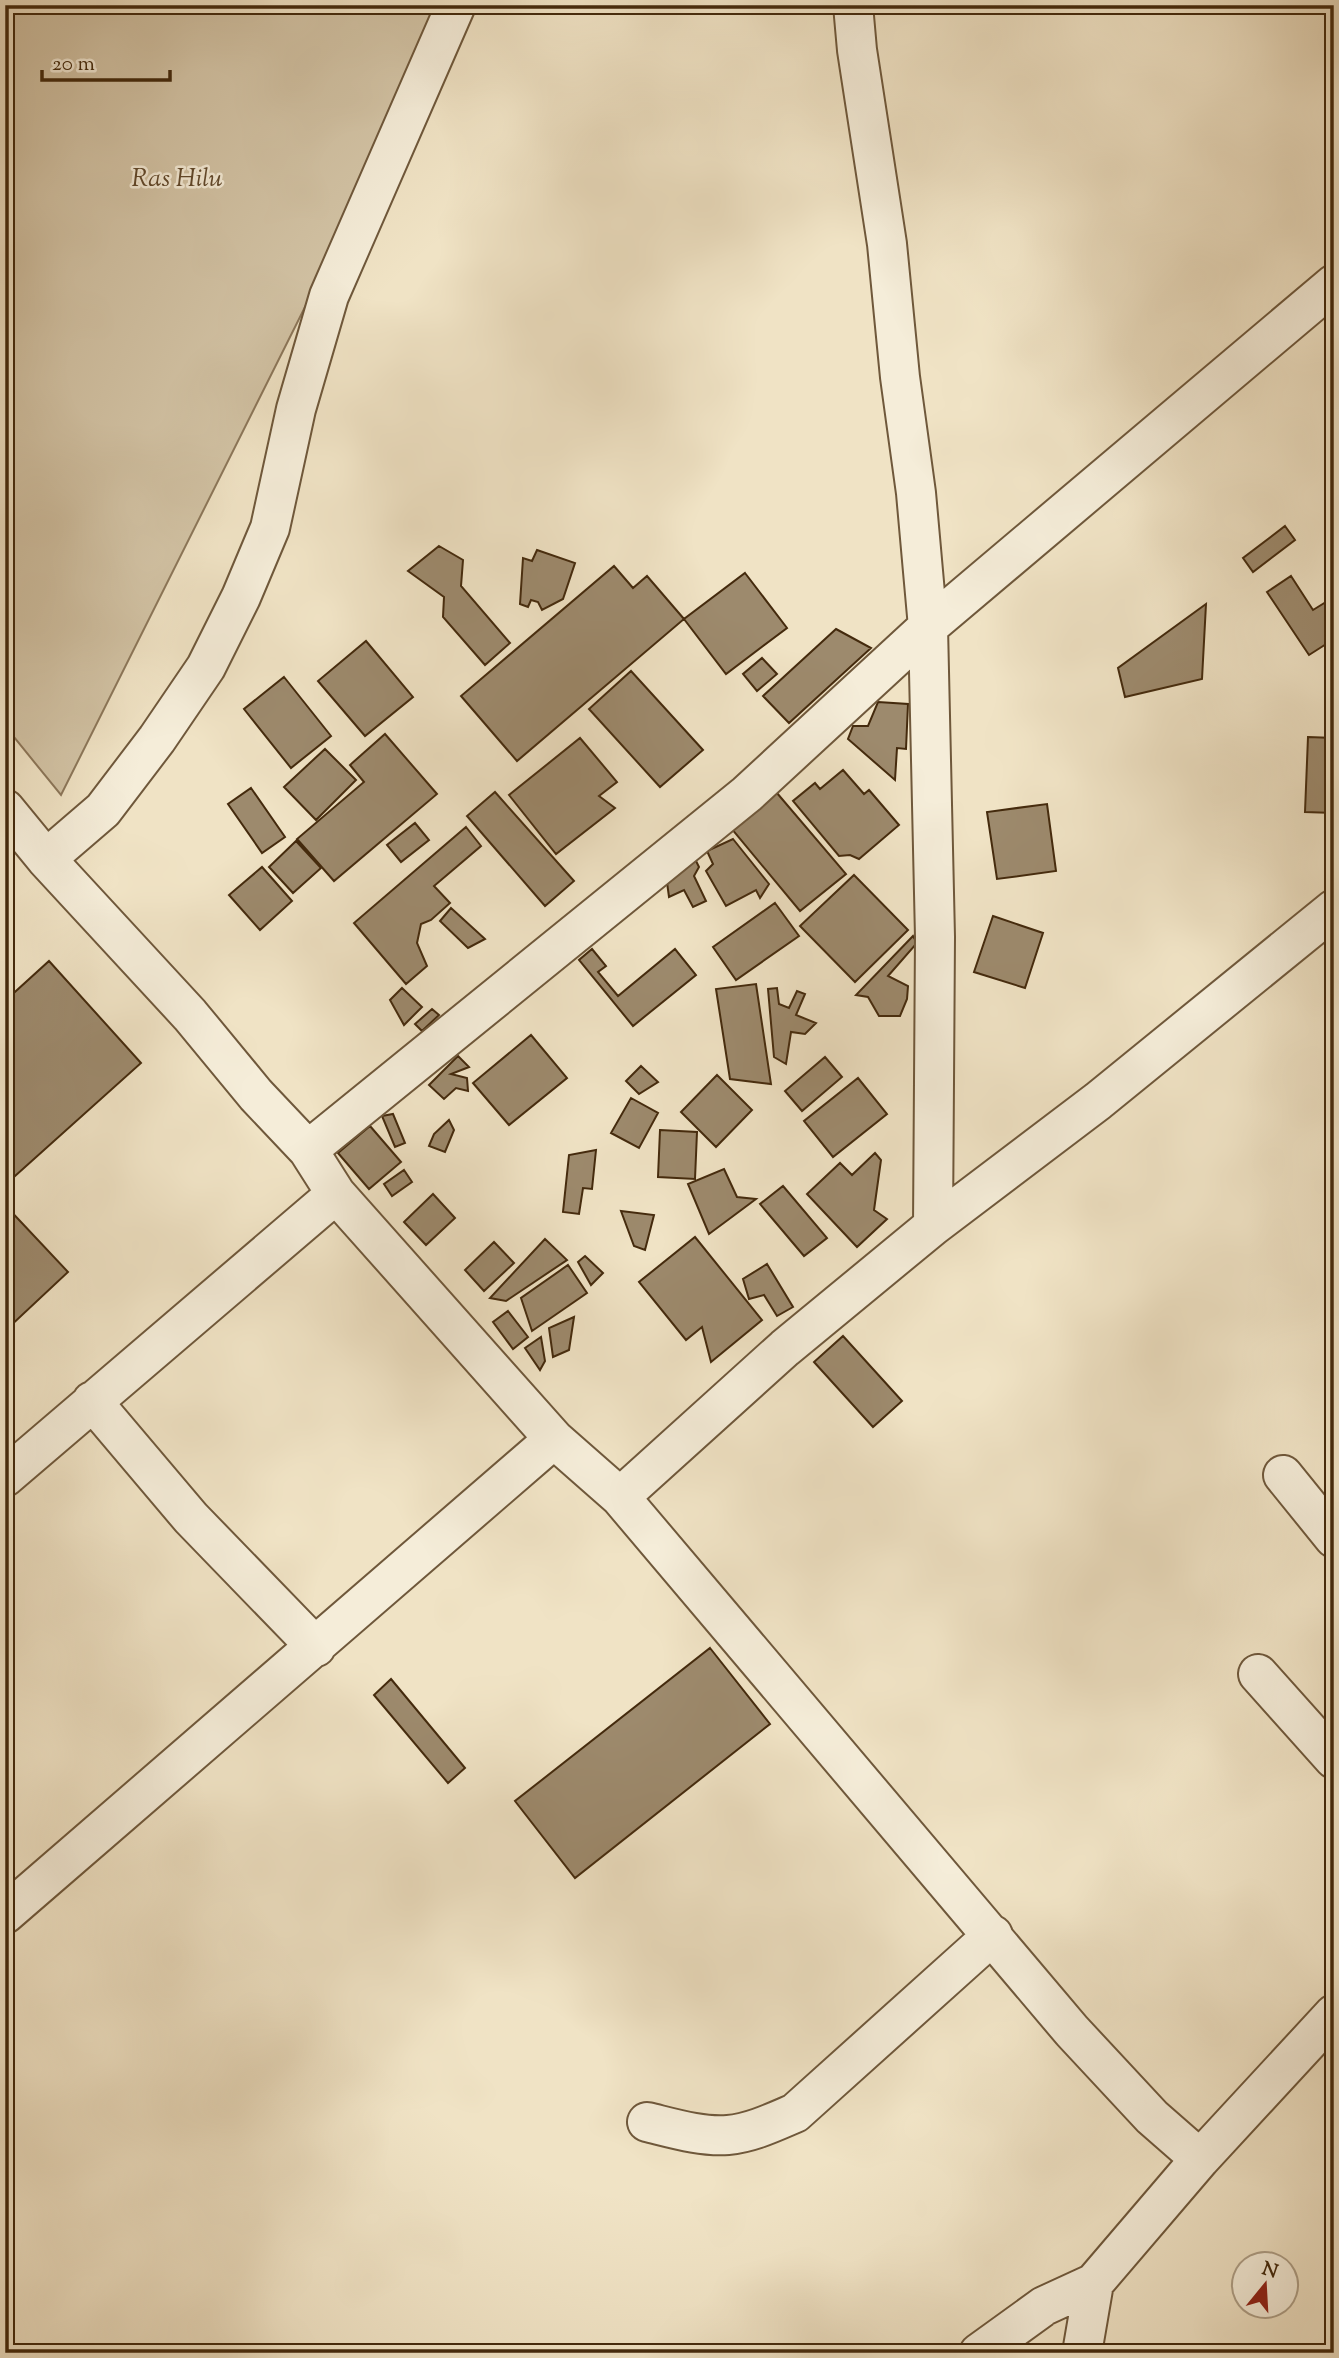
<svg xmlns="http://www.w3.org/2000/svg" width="1339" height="2358" font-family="'Sorts Mill Goudy',serif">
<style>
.green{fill:#d3c4a6;stroke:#8c775a;stroke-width:2}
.building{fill:#9d8a6d;stroke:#442a0d;stroke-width:2}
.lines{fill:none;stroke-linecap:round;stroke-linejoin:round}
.street-casing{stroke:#6f583b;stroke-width:42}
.street{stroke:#f5edd9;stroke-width:38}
.labels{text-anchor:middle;stroke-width:5;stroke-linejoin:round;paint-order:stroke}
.park-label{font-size:26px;font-style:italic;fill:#61492c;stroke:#f5edd9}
</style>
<rect width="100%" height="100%" fill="#f0e3c5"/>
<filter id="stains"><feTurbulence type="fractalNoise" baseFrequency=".00286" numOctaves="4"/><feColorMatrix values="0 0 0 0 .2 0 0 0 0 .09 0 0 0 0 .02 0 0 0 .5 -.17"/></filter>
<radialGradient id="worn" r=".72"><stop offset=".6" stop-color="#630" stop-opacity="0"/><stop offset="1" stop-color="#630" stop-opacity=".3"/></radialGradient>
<path class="green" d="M5,5H456L61,795L5,726Z"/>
<path class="building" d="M1285,526L1295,540L1253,572L1243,558Z
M439,546L463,560L461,586L510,643L485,665L443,617L444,597L408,571Z
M537,550L575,563L563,599L542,610L538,602L531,600L528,607L520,604L523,558L532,561Z
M614,566L633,588L647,576L684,619L517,761L461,696Z
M745,573L787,628L726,674L684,619Z
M1291,576L1313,610L1334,597V639L1309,655L1267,592Z
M1206,604L1202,679L1125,697L1118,668Z
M836,629L871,648L789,723L763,696Z
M366,641L413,697L365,736L318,681Z
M762,658L777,674L757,691L743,674Z
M631,671L703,750L660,787L589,709Z
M284,677L331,736L291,768L244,709Z
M878,702L908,704L906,749L897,748L895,780L848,739L853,726H868Z
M385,734L437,794L334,881L297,839L364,782L350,765Z
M1308,737L1334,738V813L1305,812Z
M580,738L617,782L599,796L615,808L556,854L509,795Z
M325,749L356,780L316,820L284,787Z
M843,770L864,794L869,790L899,825L859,859L850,855L839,856L793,801L815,783L820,789Z
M771,786L846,874L800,911L726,822Z
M251,788L285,837L262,853L228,804Z
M495,792L574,881L545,906L467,816Z
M1047,804L1056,871L997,879L987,812Z
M415,823L429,840L401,862L387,845Z
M466,827L481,846L434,886L450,903L431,920L421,924L417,943L427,966L406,984L354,923Z
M733,839L769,884L760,898L756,890L726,906L706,871L713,864L707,851Z
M296,841L321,868L293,893L269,867Z
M693,855L699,867L694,876L706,901L693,907L684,890L669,897L666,875Z
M262,867L292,901L260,930L229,895Z
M854,875L908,930L855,982L800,926Z
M775,903L799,936L736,980L713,947Z
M451,908L485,939L468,948L440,921Z
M993,916L1043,933L1025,988L974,972Z
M913,936L917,943L888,976L908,986L907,999L900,1016H879L868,997L856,995Z
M592,949L606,966L598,972L618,996L675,949L696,975L633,1026L579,960Z
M49,961L141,1063L5,1185V1001Z
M756,984L771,1084L730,1079L716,989Z
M402,988L422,1007L404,1025L390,1000Z
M777,988L779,1004L789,1008L797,991L805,994L796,1015L816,1023L805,1034L791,1032L786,1064L774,1057L768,989Z
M432,1009L439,1015L422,1031L415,1024Z
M531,1035L567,1078L509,1125L473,1083Z
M458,1056L469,1067L451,1074L467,1078L468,1091L456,1088L444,1099L429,1085Z
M825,1057L842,1077L802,1111L785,1091Z
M641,1066L658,1082L639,1094L626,1081Z
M717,1075L752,1110L716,1147L681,1112Z
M858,1078L887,1114L833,1157L804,1121Z
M631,1098L658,1113L639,1148L611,1133Z
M393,1114L405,1143L395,1147L382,1116Z
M449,1120L454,1130L445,1152L429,1146L434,1134Z
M370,1126L401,1162L369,1189L338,1153Z
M660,1130L697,1132L695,1179L658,1177Z
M596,1150L592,1189L583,1188L579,1214L563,1212L569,1155Z
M875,1153L881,1160L874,1210L887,1219L857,1247L807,1194L840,1163L852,1175Z
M724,1169L737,1197L756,1199L709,1234L688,1184Z
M404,1170L412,1182L392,1196L384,1184Z
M783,1186L827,1238L804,1256L760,1204Z
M433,1194L455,1218L426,1245L404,1222Z
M5,1205L68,1272L5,1331Z
M621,1211L654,1215L645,1250L634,1246Z
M695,1237L762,1320L711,1362L702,1327L686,1340L639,1282Z
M545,1239L567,1260L506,1301L490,1298Z
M494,1242L514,1263L484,1291L465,1270Z
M585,1256L603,1273L591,1285L578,1262Z
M767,1264L793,1307L777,1316L764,1295L749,1299L743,1279Z
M568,1265L587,1293L532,1331L521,1298Z
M508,1311L528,1337L513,1349L493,1322Z
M574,1317L569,1350L553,1357L549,1328Z
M843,1336L902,1401L873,1427L814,1362Z
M541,1337L545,1361L540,1370L525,1348Z
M710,1648L770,1724L575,1878L515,1801Z
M391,1679L465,1768L448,1783L374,1695Z"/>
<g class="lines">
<defs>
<path id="street" d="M853,5L857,50L887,244L900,377L916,493L928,627L935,937L933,1226
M5,809L46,859L190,1015L256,1095L308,1150L336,1194L554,1439L620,1497L1072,2031L1152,2117L1200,2159
M46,859L103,810L157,739L206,667L241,597L270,528L296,409L329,296L456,5
M308,1150L747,794L928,627L1334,284
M92,1401L191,1518L316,1647
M1283,1475L1334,1538
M5,1477L336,1194
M620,1497L785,1348L933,1226L1098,1101L1334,909
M1258,1674L1334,1759
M5,1914L554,1439
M647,2122C672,2128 701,2137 728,2135C751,2133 774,2122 795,2113L993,1935
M979,2353L1044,2306L1094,2283L1200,2159L1334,2014
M1082,2353L1094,2283"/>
</defs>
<use href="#street" class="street-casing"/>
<use href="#street" class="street"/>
</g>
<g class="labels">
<g class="park-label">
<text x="177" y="186">Ras Hilu</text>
</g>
</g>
<rect width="1339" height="2358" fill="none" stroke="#f0e3c5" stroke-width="28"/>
<rect x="7" y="7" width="1325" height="2344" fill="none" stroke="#442a0d" stroke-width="3.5"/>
<rect x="14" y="14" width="1311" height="2330" fill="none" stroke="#442a0d" stroke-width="2"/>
<g transform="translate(1265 2285) rotate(18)"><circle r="33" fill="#f5edd9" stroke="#ae9f87" stroke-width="2"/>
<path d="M0-5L12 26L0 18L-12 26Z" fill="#8f2418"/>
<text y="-10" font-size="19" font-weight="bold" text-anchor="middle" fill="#442a0d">N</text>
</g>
<path d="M42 70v10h128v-10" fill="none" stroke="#442a0d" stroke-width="3.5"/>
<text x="52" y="70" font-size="21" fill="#442a0d" stroke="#f5edd9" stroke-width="5" paint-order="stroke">20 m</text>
<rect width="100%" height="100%" filter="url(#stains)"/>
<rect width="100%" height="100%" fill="url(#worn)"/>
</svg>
